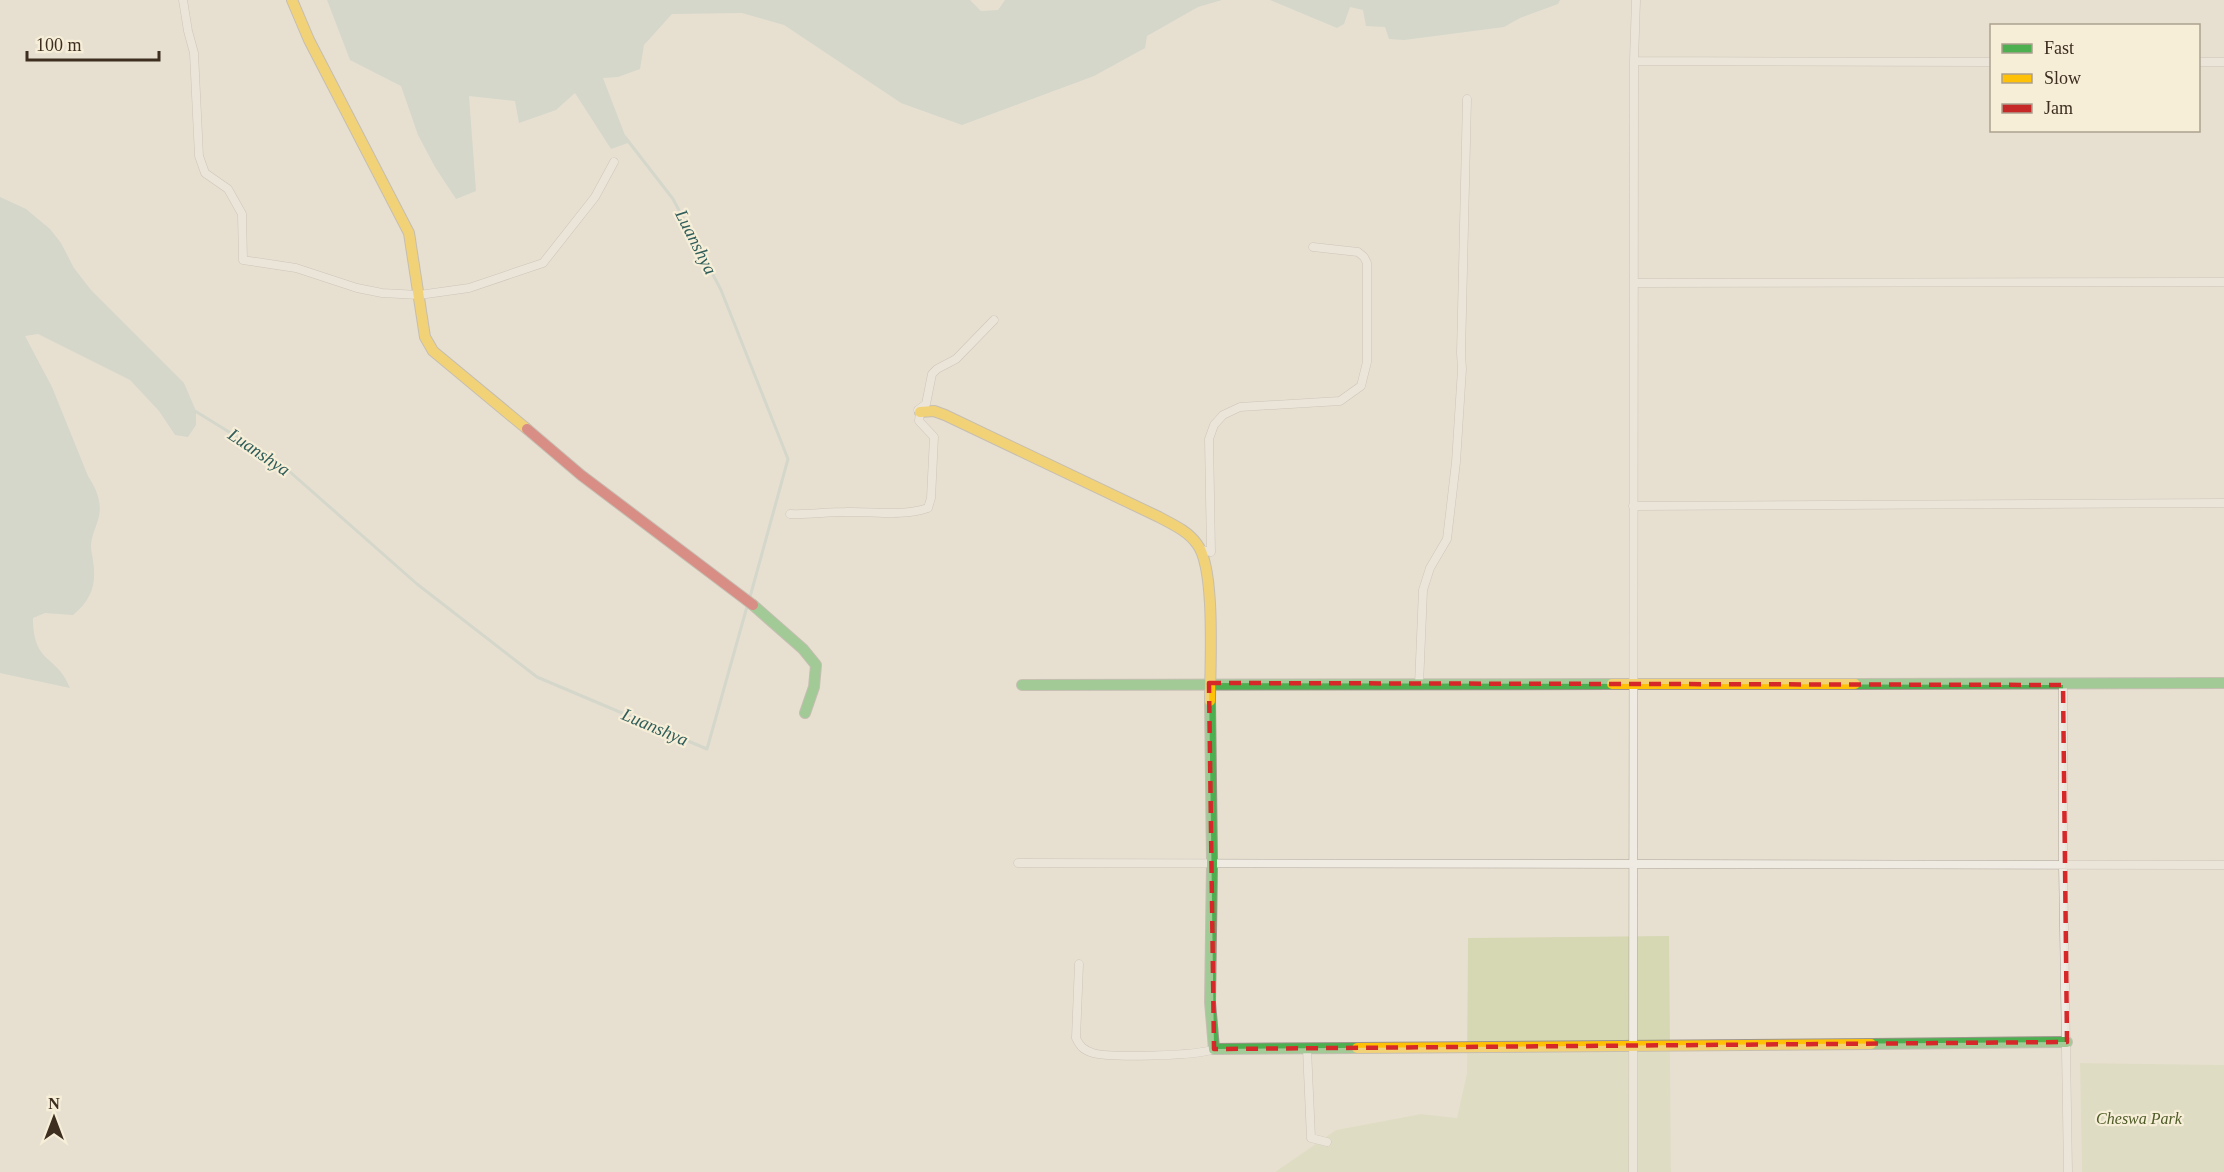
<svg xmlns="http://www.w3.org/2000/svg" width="2224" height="1172" font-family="Georgia,serif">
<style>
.green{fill:#d6d7b3}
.water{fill:#bcccc2}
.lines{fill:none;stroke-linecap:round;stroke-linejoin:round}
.stream{stroke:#bcccc2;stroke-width:3}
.street-casing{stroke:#ada599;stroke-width:9}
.fast-casing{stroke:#9c958a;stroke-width:12}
.slow-casing{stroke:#9c958a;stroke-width:12}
.jam-casing{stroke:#9c958a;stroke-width:12}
.street{stroke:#efebe3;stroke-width:8}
.fast{stroke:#4caf50;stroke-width:10}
.slow{stroke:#ffc107;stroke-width:10}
.jam{stroke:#c62828;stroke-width:10}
.marked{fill:none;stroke:#d62828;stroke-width:4.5;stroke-dasharray:12 8;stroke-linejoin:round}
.labels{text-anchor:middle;stroke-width:4.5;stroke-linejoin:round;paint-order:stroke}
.park-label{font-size:16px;font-style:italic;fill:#4d5a26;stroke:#f7eed8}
.water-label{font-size:18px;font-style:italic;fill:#2f5d5a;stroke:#f7eed8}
</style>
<rect width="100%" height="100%" fill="#e7e0d1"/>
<path class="green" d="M1669,936L1671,1172H1275L1336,1130L1421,1114L1457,1118L1467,1073L1468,938Z
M2080,1063L2224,1065V1172H2082Z"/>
<path class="water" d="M327,0H970L981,11L998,10L1005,0H1222L1198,7L1147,36L1145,48L1094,76L962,125L901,103L784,25L742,13L672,14L644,45L640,69L618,77L603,78L628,143L611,149L575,93L556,110L519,123L515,101L469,96L476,191L456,199L435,167L418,135L401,86L350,60Z
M1270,0H1560L1558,4L1520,18L1504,27L1404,40L1389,39L1385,27L1366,26L1363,10L1350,7L1344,24L1337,28Z
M0,197L26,209L50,229L61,243L74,268L91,290L184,383L196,411V425L188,437L175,435L159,411L130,380L38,334L25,336L52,387L88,476C97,490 103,504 98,520C95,530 91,537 91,547C91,552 93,557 93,561C97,584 91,601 73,615L45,613L33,618C33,665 57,654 70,688L0,673Z"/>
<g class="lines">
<path class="stream" d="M625,137L673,199L721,290L788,459L750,597
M195,411L281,464L417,584L537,677L707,749L748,603"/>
<defs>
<path id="street" d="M183,0L188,31L194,53L199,156L205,173L228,189L242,214L243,260L296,268L357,288L382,293L419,295L469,288L543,263L595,197L614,162
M1634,61L1992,62
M2198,62H2224
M1634,283L2224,282
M1633,506L2224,503
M790,514C808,515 827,512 845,512C874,511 901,517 928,508L931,498L934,437L919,421L920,412L918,410L926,404L932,374L937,369L956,359L994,320
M1202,550L1211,552L1209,439L1214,425L1223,415L1240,407L1340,401L1361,386L1367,362V263L1364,257L1358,252L1313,247
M1419,685L1423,590L1430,568L1447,539L1456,462L1462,369L1461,353L1467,99
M2063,685V865L2068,1172
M1018,863L2224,865
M1079,964L1076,1038C1080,1047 1084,1050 1093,1053C1110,1058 1198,1056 1214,1049
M1307,1049L1311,1138L1327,1142
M1633,1172L1634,61L1636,0"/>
<path id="fast" d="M753,605L803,649L816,665L814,687L805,713
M1855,684L2224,683
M1022,685L1612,684
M1210,701L1212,863L1210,1002L1214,1049L1357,1048
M1871,1044L2067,1042"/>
<path id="slow" d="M292,0L309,40L409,233L425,337L433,351L527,429
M920,412L934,411L945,415L1159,517C1172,524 1188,531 1197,544C1216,568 1210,667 1210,701
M1612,684H1855
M1357,1048L1871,1044"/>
<path id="jam" d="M527,429L581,475L753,605"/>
</defs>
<use href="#street" class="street-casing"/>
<use href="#fast" class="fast-casing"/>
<use href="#slow" class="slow-casing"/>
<use href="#jam" class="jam-casing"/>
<use href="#street" class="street"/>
<use href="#fast" class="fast"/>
<use href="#slow" class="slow"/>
<use href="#jam" class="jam"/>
</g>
<path d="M0 0H2224V1172H0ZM1209,683L2063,685L2067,1042L1214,1049Z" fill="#e7e0d1" fill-opacity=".55" fill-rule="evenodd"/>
<path class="marked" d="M1209,683L2063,685L2067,1042L1214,1049Z"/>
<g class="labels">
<g class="park-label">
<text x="2139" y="1124">Cheswa Park</text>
</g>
<g class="water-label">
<text transform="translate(696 242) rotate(63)" y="6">Luanshya</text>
<text transform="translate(259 452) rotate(34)" y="6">Luanshya</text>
<text transform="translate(655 727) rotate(23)" y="6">Luanshya</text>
</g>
</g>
<rect x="1990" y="24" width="210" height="108" fill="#f7eed8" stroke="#ada18e" stroke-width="1.5"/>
<rect x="2002" y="44" width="30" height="9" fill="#4caf50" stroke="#ada18e" stroke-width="1.5"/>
<text x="2044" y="54" font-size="18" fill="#3d2e20">Fast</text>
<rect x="2002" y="74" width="30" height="9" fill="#ffc107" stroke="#ada18e" stroke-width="1.5"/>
<text x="2044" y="84" font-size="18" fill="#3d2e20">Slow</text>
<rect x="2002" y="104" width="30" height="9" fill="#c62828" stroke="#ada18e" stroke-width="1.5"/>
<text x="2044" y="114" font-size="18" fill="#3d2e20">Jam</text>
<g transform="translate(54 1118)" stroke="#f7eed8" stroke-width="4.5" paint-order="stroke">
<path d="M0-4.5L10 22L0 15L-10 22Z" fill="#3d2e20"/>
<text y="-9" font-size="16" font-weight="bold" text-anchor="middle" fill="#3d2e20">N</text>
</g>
<path d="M27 51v9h132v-9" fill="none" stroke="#3d2e20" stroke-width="3"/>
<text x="36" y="51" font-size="18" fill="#3d2e20" stroke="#f7eed8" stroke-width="4.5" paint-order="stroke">100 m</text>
</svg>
